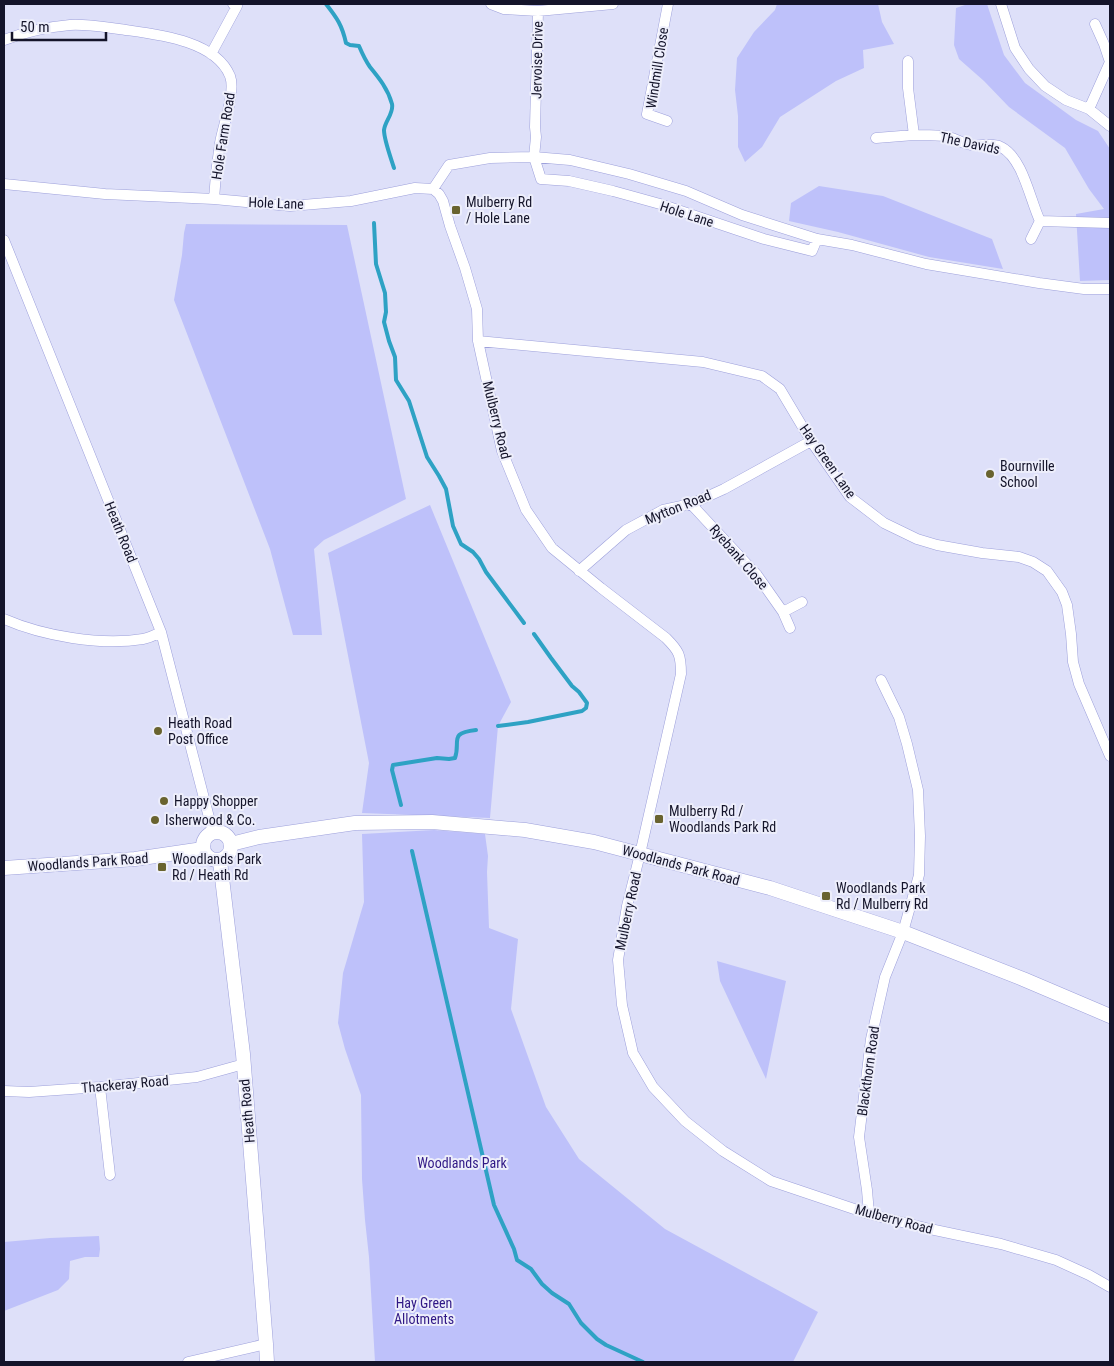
<svg xmlns="http://www.w3.org/2000/svg" width="1114" height="1366" font-family="'Roboto Condensed',sans-serif">
<style>
.green{fill:#bec1fa}
.lines{fill:none;stroke-linecap:round;stroke-linejoin:round}
.stream{stroke:#2ea2c4;stroke-width:4}
.street-casing{stroke:#9da0db;stroke-width:11}
.secondary-casing{stroke:#9da0db;stroke-width:15}
.street{stroke:#fff;stroke-width:10}
.secondary{stroke:#fff;stroke-width:14}
.poi-dot{fill:#69632f;stroke:#edeefb;stroke-width:2}
.labels{text-anchor:middle;stroke-width:4;stroke-linejoin:round;paint-order:stroke}
.street-label{font-size:14px;fill:#14142a;stroke:#edeefb}
.poi-label{font-size:14px;fill:#14142a;stroke:#edeefb;text-anchor:start}
.park-label{font-size:14px;fill:#301886;stroke:#edeefb}
</style>
<rect width="100%" height="100%" fill="#dee0f9"/>
<path class="green" d="M777,4H878L882,22L894,44L863,50L864,68L836,81L780,117L762,147L745,162L738,147V116L735,90L737,58L754,32L775,10Z
M968,4H987L1004,55L1025,83L1076,120L1098,131L1110,149V280L1080,281L1076,214L1104,209L1089,189L1065,148L1009,107L984,81L959,59L954,45L956,8Z
M819,186L883,196L992,239L1003,269L929,257L838,232L789,221L791,203Z
M186,224L347,225L406,499L324,540L314,549L322,635H293L270,549L174,300L182,255L184,233Z
M430,505L511,702L498,726L490,818L362,813L369,763L328,553Z
M434,830L485,834L488,856L487,872L489,928L518,939L511,1009L546,1107L579,1159L665,1229L818,1312L793,1362H375L369,1257L365,1220L362,1179L361,1095L345,1049L338,1023L343,973L364,902L362,834Z
M717,961L786,981L766,1079L720,981Z
M99,1236L100,1249L99,1257H85L70,1261L69,1279L58,1290L4,1311V1242L50,1238Z"/>
<g class="lines">
<path class="stream" d="M326,4C337,18 342,25 346,43L350,45L359,46C362,53 365,60 370,67C379,78 388,89 392,104C394,113 385,121 384,130C384,140 391,158 394,168
M374,223L376,264L385,293L386,312L384,322L389,341L395,357L396,380L409,401L427,457L439,476L446,489L453,526L461,544L473,552L479,559L486,572L524,623
M498,726L528,722L582,711L586,708L587,703L579,692L572,686L551,658L534,634
M401,805L392,770L393,765L437,758L449,759L455,758C461,741 448,733 476,730
M412,851L494,1205L514,1249L517,1260L531,1269L542,1284L552,1293L569,1304L581,1323L597,1339L606,1345L643,1362"/>
<defs>
<path id="street" d="M491,4L504,9L538,11L535,127L536,137L534,157L541,179L569,181L613,191L660,204L764,239L812,251L817,239
M1001,4L1015,48L1029,69L1045,86L1066,100L1089,109L1110,126
M538,11L613,4
M4,40C25,32 47,27 70,25C87,24 103,27 119,29C153,34 215,39 230,76C236,92 223,125 220,143C217,162 215,181 214,199
M211,54L237,6L233,4
M908,61V88L914,135C926,136 939,134 949,137C957,139 963,144 971,145C980,147 992,142 1001,147C1023,158 1030,200 1040,221L1110,223
M1089,109L1110,62L1104,44L1095,24
M667,121L647,114L668,4
M876,138L914,135
M4,184L105,194L214,199L290,206L351,201L415,188L433,189
M433,189L439,194L443,201L450,226L465,268L477,309L478,341L502,451L526,510L552,548L601,588L666,638C679,651 681,655 681,674L640,854L627,906L618,960L622,1005L633,1053L653,1087L685,1121L723,1151L771,1181L869,1214L930,1229L1001,1244L1056,1260L1089,1275L1110,1287
M433,189L449,165L490,158L534,157L570,160L629,174L686,191L742,215L817,239L852,245L926,264L1039,283L1084,289H1110
M1031,239L1040,221
M4,240L161,632L213,833
M478,341L703,362L762,376L780,389L811,441L850,497L884,523L917,539L937,545L982,553L1019,557L1033,562L1047,571L1062,592L1067,605L1071,634L1073,662L1079,684L1110,756
M691,504L757,575L783,612L802,602
M579,571L626,530L663,510L691,504L724,489L811,441
M783,612L790,628
M4,619C43,636 101,646 143,639C149,638 155,635 161,632
M100,1087L110,1175
M4,1091L29,1092L100,1087L197,1077L244,1064
M869,1214L867,1190L859,1137L871,1039L885,977L903,932L919,875L920,836L918,790L907,744L899,717L881,680
M188,1362L266,1344"/>
<path id="secondary" d="M203 846a14 14 0 1 1 28 0a14 14 0 1 1-28 0Z
M231,844L259,837L355,823L432,822L525,830L594,842L770,888L903,932L1023,979L1110,1016
M220,861L243,1054L266,1344L267,1362
M4,868L135,859L203,849"/>
</defs>
<use href="#street" class="street-casing"/>
<use href="#secondary" class="secondary-casing"/>
<use href="#street" class="street"/>
<use href="#secondary" class="secondary"/>
</g>
<g class="poi-dot">
<rect x="451" y="205" width="10" height="10" rx="2.5"/>
<circle cx="990" cy="474" r="5"/>
<circle cx="158" cy="731" r="5"/>
<circle cx="164" cy="801" r="5"/>
<rect x="654" y="814" width="10" height="10" rx="2.5"/>
<circle cx="155" cy="820" r="5"/>
<rect x="157" y="862" width="10" height="10" rx="2.5"/>
<rect x="821" y="891" width="10" height="10" rx="2.5"/>
</g>
<g class="labels">
<g class="street-label">
<text transform="translate(537 60) rotate(-89)" y="5">Jervoise Drive</text>
<text transform="translate(657 68) rotate(-81)" y="5">Windmill Close</text>
<text transform="translate(223 136) rotate(-81)" y="5">Hole Farm Road</text>
<text transform="translate(970 143) rotate(12)" y="5">The Davids</text>
<text transform="translate(276 203) rotate(2)" y="5">Hole Lane</text>
<text transform="translate(687 214) rotate(18)" y="5">Hole Lane</text>
<text transform="translate(497 420) rotate(76)" y="5">Mulberry Road</text>
<text transform="translate(828 461) rotate(55)" y="5">Hay Green Lane</text>
<text transform="translate(678 507) rotate(-22)" y="5">Mytton Road</text>
<text transform="translate(121 532) rotate(68)" y="5">Heath Road</text>
<text transform="translate(739 557) rotate(49)" y="5">Ryebank Close</text>
<text transform="translate(88 862) rotate(-4)" y="5">Woodlands Park Road</text>
<text transform="translate(681 865) rotate(15)" y="5">Woodlands Park Road</text>
<text transform="translate(628 911) rotate(-78)" y="5">Mulberry Road</text>
<text transform="translate(868 1071) rotate(-82)" y="5">Blackthorn Road</text>
<text transform="translate(125 1084) rotate(-5)" y="5">Thackeray Road</text>
<text transform="translate(247 1111) rotate(-95)" y="5">Heath Road</text>
<text transform="translate(894 1219) rotate(15)" y="5">Mulberry Road</text>
</g>
<g class="poi-label">
<text x="466" y="207">Mulberry Rd<tspan x="466" dy="16">/ Hole Lane</tspan></text>
<text x="1000" y="471">Bournville<tspan x="1000" dy="16">School</tspan></text>
<text x="168" y="728">Heath Road<tspan x="168" dy="16">Post Office</tspan></text>
<text x="174" y="806">Happy Shopper</text>
<text x="669" y="816">Mulberry Rd /<tspan x="669" dy="16">Woodlands Park Rd</tspan></text>
<text x="165" y="825">Isherwood &amp; Co.</text>
<text x="172" y="864">Woodlands Park<tspan x="172" dy="16">Rd / Heath Rd</tspan></text>
<text x="836" y="893">Woodlands Park<tspan x="836" dy="16">Rd / Mulberry Rd</tspan></text>
</g>
<g class="park-label">
<text x="462" y="1168">Woodlands Park</text>
<text x="424" y="1308">Hay Green<tspan x="424" dy="16">Allotments</tspan></text>
</g>
</g>
<rect width="1114" height="1366" fill="none" stroke="#14142a" stroke-width="10"/>
<path d="M12 32v8h94v-8" fill="none" stroke="#14142a" stroke-width="2.5"/>
<text x="20" y="32" font-size="15" fill="#14142a" stroke="#edeefb" stroke-width="4" paint-order="stroke">50 m</text>
</svg>
